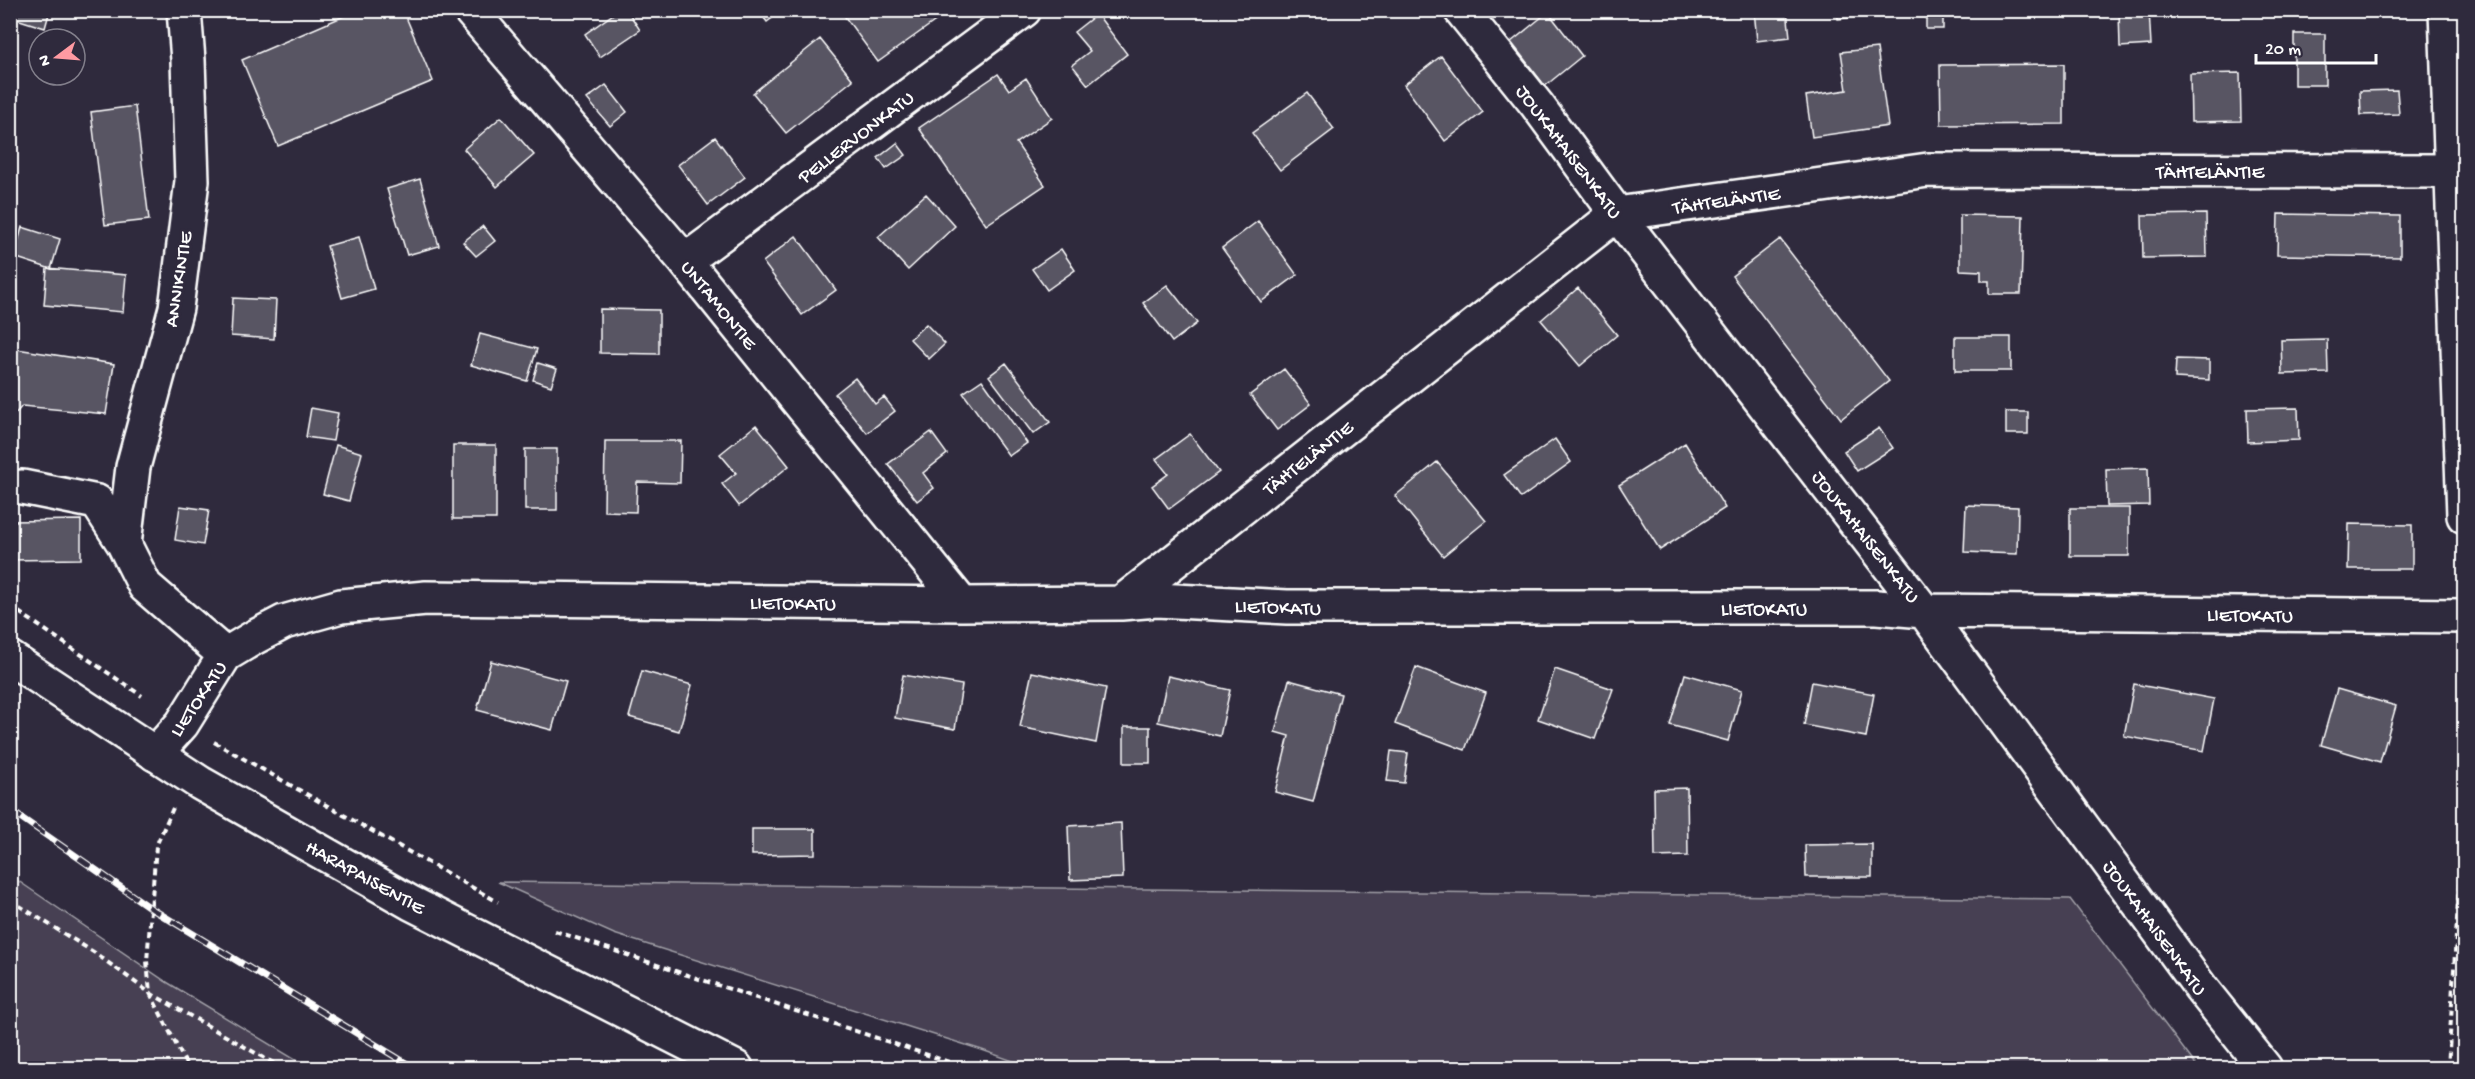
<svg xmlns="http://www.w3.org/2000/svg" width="2475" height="1079" font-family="'Gochi Hand',sans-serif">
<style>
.green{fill:#464152;stroke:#a2a0a8;stroke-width:1.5}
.building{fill:#595564;stroke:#fff;stroke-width:1.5}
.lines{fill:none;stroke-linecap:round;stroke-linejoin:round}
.minor-casing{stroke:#fff;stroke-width:38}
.major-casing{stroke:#fff;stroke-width:38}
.path{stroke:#fff;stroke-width:4;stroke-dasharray:6 4.5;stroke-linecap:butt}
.minor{stroke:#2f2a3d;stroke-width:33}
.major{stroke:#2f2a3d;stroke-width:33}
.rail-casing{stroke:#fff;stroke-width:7}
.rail{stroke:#2f2a3d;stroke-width:4.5;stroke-dasharray:14;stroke-linecap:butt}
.labels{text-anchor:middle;stroke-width:6;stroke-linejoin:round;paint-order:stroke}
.street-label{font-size:20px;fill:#fff;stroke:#2f2a3d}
</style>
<rect width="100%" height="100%" fill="#2f2a3d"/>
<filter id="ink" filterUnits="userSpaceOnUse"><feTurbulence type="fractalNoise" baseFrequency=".0167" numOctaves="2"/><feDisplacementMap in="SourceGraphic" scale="12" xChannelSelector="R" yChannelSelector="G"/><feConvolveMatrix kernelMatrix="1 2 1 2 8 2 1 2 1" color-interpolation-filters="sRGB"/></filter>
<g filter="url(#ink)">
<path class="green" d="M11,876L165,981L309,1068H11Z
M498,882L2070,899L2198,1068H1033L982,1050L614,934Z"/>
<path class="building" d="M10,10H50L45,28L10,17Z
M358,10H403L433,81L278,146L242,60Z
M619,10H627L640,30L600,57L585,34Z
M758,10H783L767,22Z
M855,10H946L948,12L878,62L845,17Z
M1754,10H1787L1790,37L1757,41Z
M1837,10H1884V14L1838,19Z
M1926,10H1943V29H1926Z
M2067,10H2089V18H2066Z
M2119,10H2149L2151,45L2120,47Z
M2281,10H2312V15L2281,16Z
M1548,12L1582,56L1545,86L1511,42Z
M1097,14L1127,54L1088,85L1072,65L1090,51L1074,32Z
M2294,34H2325V85H2294Z
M820,39L853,80L786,133L753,93Z
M1877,48L1888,126L1812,137L1806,96L1847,90L1841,52Z
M1441,56L1483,112L1445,141L1404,85Z
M2064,64V124L1941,125L1940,65Z
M2240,73L2241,121L2191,122L2190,74Z
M998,74L1009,90L1026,78L1052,118L1016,143L1045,185L986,225L919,128Z
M606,85L627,112L610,126L587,99Z
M2397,90L2399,114L2361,115L2360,91Z
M1307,93L1334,129L1280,170L1252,133Z
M135,106L149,220L105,225L91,112Z
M501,117L534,155L497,187L464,149Z
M715,137L745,177L708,205L678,165Z
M897,143L906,155L886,169L878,158Z
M420,179L439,246L407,255L387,189Z
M926,194L955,226L908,270L878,237Z
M2206,214L2207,257L2143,258L2142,215Z
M2278,214L2400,216V257L2277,255Z
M1960,215L2023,216L2021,294H1989V281H1981V271L1960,270Z
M1258,221L1297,275L1261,302L1222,248Z
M483,226L495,241L476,256L463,242Z
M22,227L60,239L51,269L14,257Z
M796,236L836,290L802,315L763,262Z
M359,237L374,289L342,298L327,246Z
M1780,239L1889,381L1841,419L1732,276Z
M1061,249L1075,270L1047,290L1032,269Z
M47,268L126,275L123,312L44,305Z
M1167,285L1197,323L1172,342L1143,303Z
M1578,288L1617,335L1580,366L1541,320Z
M233,298L276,300L274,339L231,336Z
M600,309L659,310V354L600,353Z
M926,324L945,344L929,359L910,339Z
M480,334L537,349L527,381L471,365Z
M1955,337H2011V371H1955Z
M2327,339L2328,373L2282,374L2281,340Z
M10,348L114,364L106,414L22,406L10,420Z
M2176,359L2209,360V380L2175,378Z
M538,363L557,369L551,386L533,380Z
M1006,363L1050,422L1033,434L989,376Z
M1284,369L1311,404L1277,430L1250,395Z
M855,378L875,404L884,397L895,411L867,433L835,394Z
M982,380L1027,443L1009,456L963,393Z
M311,408L338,413L333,441L306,437Z
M2298,408L2299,440L2248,442L2247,409Z
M2006,412H2028V434H2006Z
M756,425L789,466L739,506L722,484L736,473L720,454Z
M1879,428L1893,448L1857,471L1844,451Z
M931,432L947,454L923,473L934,488L917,501L888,464Z
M1190,434L1219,472L1169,509L1152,486L1168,474L1156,459Z
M1555,439L1571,462L1521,498L1504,475Z
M605,441H681L680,483L637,482L636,512L604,511Z
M1685,443L1725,508L1660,550L1619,485Z
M336,445L362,453L349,501L323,494Z
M453,445H496V519H453Z
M525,449H557V510H525Z
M1437,462L1486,521L1443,556L1395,496Z
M2148,468L2149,505L2107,506L2106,469Z
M1966,505L2018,507L2017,554L1964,552Z
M180,506L209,510L203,545L175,540Z
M2070,508H2129V556H2070Z
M81,520V559L10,560V521Z
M2349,524L2412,525V569H2348Z
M491,661L566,681L552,730L477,710Z
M1416,667L1486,693L1465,750L1395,724Z
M1555,669L1613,689L1595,739L1538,719Z
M642,671L692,685L679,731L629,717Z
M1032,672L1106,688L1096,743L1020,727Z
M1685,674L1742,690L1728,741L1670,725Z
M903,675L962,685L955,729L895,718Z
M1168,676L1230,690L1220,736L1158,722Z
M1289,680L1341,694L1313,802L1275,792L1289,736L1275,732Z
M1812,682L1874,694L1866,737L1804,725Z
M2134,684L2214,699L2204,751L2124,736Z
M2337,689L2396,706L2380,762L2321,745Z
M1124,727H1150V763H1124Z
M1391,751L1408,753L1404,783L1387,781Z
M1687,788L1688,856L1655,857L1654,789Z
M1121,823L1123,878L1070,880L1068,826Z
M752,829H815V854L752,855Z
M1872,844V877H1806L1805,845Z"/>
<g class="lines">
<defs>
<path id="minor" d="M470,10L685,261L962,604
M1461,10L1537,105L1617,214L1924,611L2201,988L2265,1068
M2446,10L2464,516
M685,261L1024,10
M22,487L97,502L124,544L145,586L225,655
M124,544L133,467L176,308L192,181L188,60L184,10
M1121,603L1617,214L1928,170L2464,171
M155,754L182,724L225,655L255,637L284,622L341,606L426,598L962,604L1121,603L1157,600L1287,607H1877L1924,611L2464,616"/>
<path id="major" d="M10,658L200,783L411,903L736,1068"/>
</defs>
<use href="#minor" class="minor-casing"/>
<use href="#major" class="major-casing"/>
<path class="path" d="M10,606L142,696
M214,742L498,902
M173,808L156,846L147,961L150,993L188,1068
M10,900L95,953L150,993L282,1068
M10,909L22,907
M555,931L967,1068
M2448,1068L2460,870L2464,724"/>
<use href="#minor" class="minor"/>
<use href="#major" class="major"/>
<defs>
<path id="rail" d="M10,810L152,909L414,1068"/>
</defs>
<use href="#rail" class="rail-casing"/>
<use href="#rail" class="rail"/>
</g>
</g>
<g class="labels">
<g class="street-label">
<text transform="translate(855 136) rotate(-37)" y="7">PELLERVONKATU</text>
<text transform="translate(1570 151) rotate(53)" y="7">JOUKAHAISENKATU</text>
<text x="2210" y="178">TÄHTELÄNTIE</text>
<text transform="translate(1726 199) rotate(-8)" y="7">TÄHTELÄNTIE</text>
<text transform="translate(177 279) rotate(-81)" y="7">ANNIKINTIE</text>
<text transform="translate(720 304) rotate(51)" y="7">UNTAMONTIE</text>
<text transform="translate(1307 457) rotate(-38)" y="7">TÄHTELÄNTIE</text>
<text transform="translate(1867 536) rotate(52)" y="7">JOUKAHAISENKATU</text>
<text transform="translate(793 602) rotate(1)" y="7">LIETOKATU</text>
<text transform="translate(1278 606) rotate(2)" y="7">LIETOKATU</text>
<text x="1764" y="615">LIETOKATU</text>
<text transform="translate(2250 614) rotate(1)" y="7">LIETOKATU</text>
<text transform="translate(197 698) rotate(-56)" y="7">LIETOKATU</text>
<text transform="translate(366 876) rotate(29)" y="7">HARAPAISENTIE</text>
<text transform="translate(2156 927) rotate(54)" y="7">JOUKAHAISENKATU</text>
</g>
</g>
<rect width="2475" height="1079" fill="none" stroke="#2f2a3d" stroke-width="36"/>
<rect x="18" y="18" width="2439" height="1043" fill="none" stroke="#fff" stroke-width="2" filter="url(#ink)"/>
<g transform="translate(57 57) rotate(254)"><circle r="28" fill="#2f2a3d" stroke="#827f8b" stroke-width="1.5"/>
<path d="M0-4.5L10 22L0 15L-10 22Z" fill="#ff9aa2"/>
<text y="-9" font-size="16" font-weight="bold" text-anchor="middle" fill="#ffffff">N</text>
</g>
<path d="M2256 54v9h120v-9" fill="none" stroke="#ffffff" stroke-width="3"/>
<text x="2265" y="54" font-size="18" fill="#ffffff" stroke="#2f2a3d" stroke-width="4.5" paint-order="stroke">20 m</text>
</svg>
